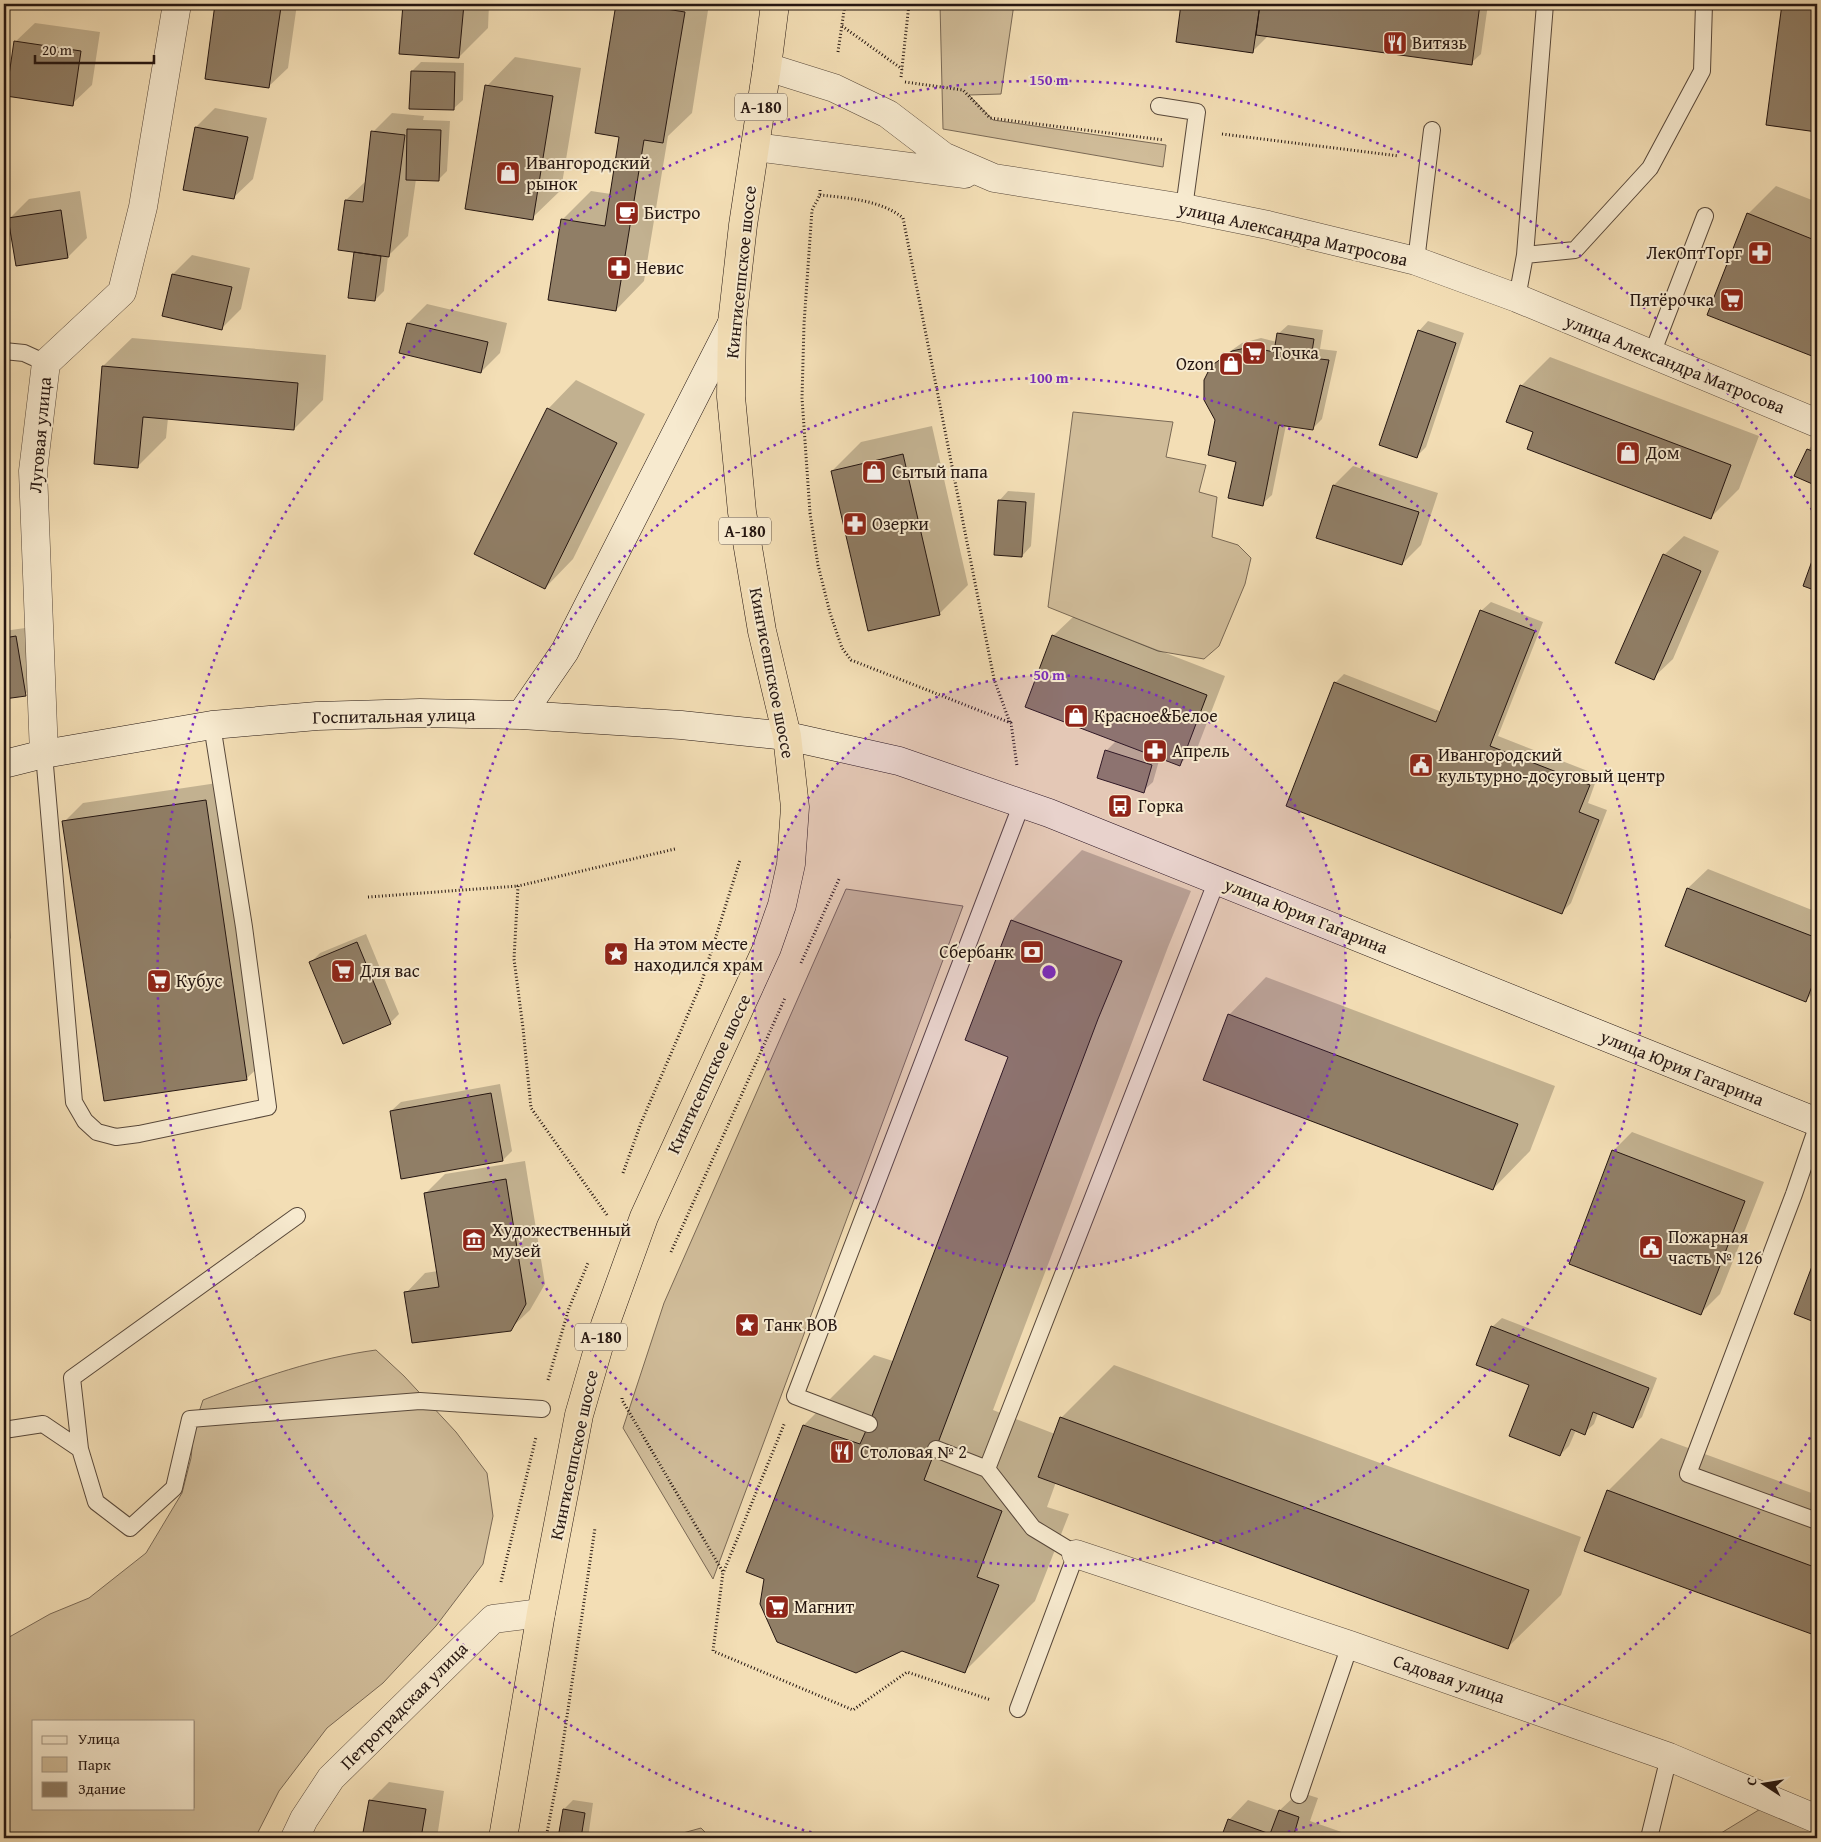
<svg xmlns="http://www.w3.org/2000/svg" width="1821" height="1842" font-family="'Gentium Book Plus',serif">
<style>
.green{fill:#d0bc99;stroke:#7a6955;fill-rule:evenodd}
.shadow{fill:#0003}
.building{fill:#907e66;stroke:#251611}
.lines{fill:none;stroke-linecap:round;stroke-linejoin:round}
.lane-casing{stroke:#58483a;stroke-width:18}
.street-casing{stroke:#58483a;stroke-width:29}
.secondary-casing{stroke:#251611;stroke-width:29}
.highway-casing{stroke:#251611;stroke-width:29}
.path{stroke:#251611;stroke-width:3;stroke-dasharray:1 2.5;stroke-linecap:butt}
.lane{stroke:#f7eacf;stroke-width:16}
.street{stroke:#f7eacf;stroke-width:28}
.secondary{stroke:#f7eacf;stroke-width:28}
.highway{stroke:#f3deb5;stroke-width:28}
.ring{fill:none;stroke:#7b2cbf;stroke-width:2.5;stroke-dasharray:2.5 5}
.labels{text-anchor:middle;stroke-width:4;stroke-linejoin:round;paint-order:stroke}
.shield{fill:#f7eacf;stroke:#64564a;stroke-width:1}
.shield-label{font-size:16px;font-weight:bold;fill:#251611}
.poi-label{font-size:18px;fill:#251611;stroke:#f7eacf;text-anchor:start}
.street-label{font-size:18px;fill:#251611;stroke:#f7eacf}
.centre{fill:#7b2cbf;stroke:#f7eacf;stroke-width:2.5}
.ring-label{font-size:15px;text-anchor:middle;font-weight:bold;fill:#7b2cbf;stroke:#f7eacf;stroke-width:4;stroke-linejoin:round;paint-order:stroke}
</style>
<rect width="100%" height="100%" fill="#f3deb5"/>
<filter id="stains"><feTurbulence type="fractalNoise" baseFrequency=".004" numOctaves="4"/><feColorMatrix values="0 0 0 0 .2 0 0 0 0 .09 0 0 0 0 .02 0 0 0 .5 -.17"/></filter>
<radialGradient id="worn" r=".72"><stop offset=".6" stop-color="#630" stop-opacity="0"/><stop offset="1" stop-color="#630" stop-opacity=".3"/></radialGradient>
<path class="green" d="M940,4H1014L1001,94L969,95L993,120L1166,145L1163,167L943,129Z
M1073,412L1173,422L1166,457L1206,465L1199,492L1217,497L1212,537L1238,545L1251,558L1245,584L1219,646L1204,659L1158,651L1048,607Z
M846,889L963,906L713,1579L623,1428L664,1303Z
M376,1350L404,1376L456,1432L487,1473L493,1516L483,1564L436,1626L383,1683L327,1728L279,1791L255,1838H4V1640L50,1614L89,1598L146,1553L182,1493L191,1458L194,1427L203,1400C259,1378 317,1358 376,1350ZM34,1721H194V1808H34Z
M1762,1808L1817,1833V1838H1713Z
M701,1828L711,1838H665Z"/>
<path class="shadow" d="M216,4H297L288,68L268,87L206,78Z
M404,4H489L488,28L459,57L401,53Z
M618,4H709L692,113L668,136L644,281L616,310L550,299L563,219L591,191L611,194L621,136L597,132Z
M1182,4H1488L1481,54L1471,63L1269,35L1253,51L1177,41Z
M1783,4H1817V131L1768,124Z
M35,23L100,32L92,85L72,104L15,42Z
M515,57L581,68L561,190L532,218L487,86Z
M421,62L464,63L463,100L453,109L412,71Z
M215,108L267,118L253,179L233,198L184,189L196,127Z
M392,113L424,116L423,120L450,121L447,171L438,180L416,179L408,236L388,256L384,291L375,300L355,251L339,249L346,200L366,181L373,132Z
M1776,186L1817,202V357L1708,314L1748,214Z
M80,191L87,238L68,257L10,218L29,199Z
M192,255L250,268L241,309L222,328L173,274Z
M427,304L507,323L500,353L481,372L400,352L408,323Z
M1428,321L1464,333L1426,447L1417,456L1419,331Z
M1288,325L1323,330L1320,349L1337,351L1322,419L1312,429L1286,425L1272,495L1262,504L1217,420L1212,367L1222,357L1242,343L1261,338L1277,342L1278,334Z
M132,338L326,355L323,400L294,429L168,418L166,438L138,466L103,366Z
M1550,357L1759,436L1739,489L1711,517L1535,431L1521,386Z
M576,380L645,414L573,559L545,588L548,409Z
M932,426L968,585L940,613L869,630L832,471L861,442Z
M1817,440V485L1796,476L1808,450Z
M1353,466L1438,493L1421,545L1402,564L1318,537L1334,485Z
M1008,491L1035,493L1031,546L1022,556L999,501Z
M4,514L6,532L4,534Z
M1684,536L1719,551L1673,659L1653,678L1664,555Z
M1491,602L1543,622L1498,736L1598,775L1588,803L1607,810L1571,903L1562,912L1335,683L1344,674L1442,712L1481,611Z
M1073,617L1225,676L1198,746L1179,765L1160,757L1153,782L1143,791L1106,751L1116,741L1053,636Z
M25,628L35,685L25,694L4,698V631Z
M224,782L266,1060L246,1079L64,822L83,803Z
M1082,850L1191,891L1168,947L993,1410L1055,1434L1061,1418L1114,1365L1581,1537L1561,1595L1507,1648L1056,1482L1047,1507L1069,1514L1035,1601L965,1671L748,1571L804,1425L874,1355L893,1361L1009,1056L1012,920Z
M1708,869L1817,912V989L1806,1000L1666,946L1688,888Z
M4,880L11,938L4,945Z
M366,934L399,1014L390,1023L311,962L320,953Z
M1266,977L1555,1086L1530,1151L1493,1189L1229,1015Z
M500,1084L512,1151L503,1160L391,1111L401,1102Z
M1632,1132L1764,1182L1720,1294L1701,1313L1613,1151Z
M525,1161L545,1284L530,1310L510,1329L406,1293L425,1273L438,1271L425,1194L445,1174Z
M1817,1256V1322L1795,1314Z
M1502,1318L1657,1378L1642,1417L1632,1426L1598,1413L1594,1424L1584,1433L1576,1430L1569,1446L1560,1455L1530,1385L1492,1327Z
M1661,1438L1817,1495V1635L1586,1550L1608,1491Z
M389,1782L444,1791L437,1838H364L370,1801Z
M1299,1792L1318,1798L1310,1821L1353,1836L1352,1838H1223L1229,1820L1248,1800L1279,1811Z
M573,1800L593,1803L588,1838H559L564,1809Z"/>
<path class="building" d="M215,4H256L281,7L269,88L205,79Z
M403,4H464L459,58L399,54Z
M616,4H667L666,9L685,12L663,143L644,140L616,311L548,300L561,219L605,226L619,137L595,133Z
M1181,4H1260L1253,53L1176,42Z
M1260,4H1480L1472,65L1256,35Z
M1782,4H1817V132L1766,125Z
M14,41L81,51L73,106L6,96Z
M411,71L455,72L454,110L409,109Z
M485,85L553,96L533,220L465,209Z
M195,127L248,137L234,199L183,190Z
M407,129L441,130L439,181L406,180Z
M371,131L405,135L389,257L338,250L345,200L363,202Z
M61,210L68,258L16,266L8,218Z
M1747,213L1817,241V358L1707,315Z
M354,252L381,256L375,301L348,298Z
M172,274L232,287L222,330L162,316Z
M407,323L488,342L481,373L399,353Z
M1418,330L1456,343L1417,458L1379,445Z
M1277,333L1314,339L1311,358L1329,360L1313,430L1279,425L1263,506L1228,498L1236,462L1208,455L1215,420L1204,400V380L1211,366L1232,351L1250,347L1274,352Z
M102,366L298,383L294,430L143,417L138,468L94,464Z
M1520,385L1731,465L1711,519L1527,449L1533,432L1506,422Z
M547,408L617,443L545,589L474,554Z
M1807,449L1817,453V486L1794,476Z
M903,454L940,615L868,631L831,471Z
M1333,485L1419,512L1402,565L1316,538Z
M998,500L1026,502L1022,557L994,555Z
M1817,547V591L1803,586Z
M1663,554L1701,571L1654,680L1615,663Z
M1480,610L1535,631L1490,746L1590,785L1579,812L1599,820L1562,914L1286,806L1334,682L1436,722Z
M1052,635L1207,695L1180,766L1025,707Z
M16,636L26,696L4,699V638Z
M1105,750L1152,765L1144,793L1097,778Z
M206,800L247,1080L104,1101L62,821Z
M1687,888L1817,938V973L1806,1002L1665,946Z
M1011,920L1122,961L1098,1019L924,1480L1002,1511L977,1577L999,1585L965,1673L902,1651L856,1673L777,1642L760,1604L764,1579L746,1572L803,1425L860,1444L869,1424L1008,1057L965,1040Z
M357,942L391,1024L343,1044L309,962Z
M1228,1014L1518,1124L1493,1190L1203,1080Z
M491,1093L503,1161L401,1179L390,1111Z
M1612,1150L1745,1201L1701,1315L1569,1264Z
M506,1179L526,1304L511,1331L412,1343L404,1292L439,1287L424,1193Z
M1817,1253V1323L1794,1314Z
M1491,1326L1649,1388L1633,1428L1593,1412L1585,1435L1571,1429L1560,1456L1509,1436L1529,1385L1476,1365Z
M1060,1417L1529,1590L1508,1649L1038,1477Z
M1607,1490L1817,1568V1636L1584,1551Z
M369,1800L426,1809L421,1838H362Z
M563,1809L585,1813L581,1838H558Z
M1279,1810L1299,1817L1293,1838H1221L1228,1819L1270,1834Z"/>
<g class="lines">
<defs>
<path id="lane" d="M1159,106L1197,112L1184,208
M1525,255L1575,250L1650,168L1702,71L1704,4
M1416,261L1432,130
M1517,298L1525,255L1545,4
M4,351L24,353L46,363
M1652,354L1705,216
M44,754L74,1102L85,1121L97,1132L116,1137L139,1134L268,1107L244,927L212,725
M1817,1127L1794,1194L1688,1474L1817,1521
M869,1424L795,1396L1022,803
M4,1430L43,1424L80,1449L96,1502L130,1528L174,1488L190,1419L420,1401L542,1409
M80,1449L72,1378L297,1216
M936,1449L987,1469
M1018,1709L1076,1554L1033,1528L987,1469L1217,880
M1299,1795L1350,1645
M1649,1838L1669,1757"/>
<path id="street" d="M767,67L834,88L888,114L943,156L994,178L1184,208L1268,225L1416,261L1517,298L1817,423
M755,147L965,174
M44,754L33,471L46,363L122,292L143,207L177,4
M1076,1554L1350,1645L1669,1757L1817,1819
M295,1838L304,1819L331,1778L493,1619L541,1613"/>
<path id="secondary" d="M521,715L565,651L732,323
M4,764L44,754L212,725L317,716L420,713L521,715L681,725L787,736L899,761L1049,813L1817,1122"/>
<path id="highway" d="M503,1838L541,1613L579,1415L605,1325L644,1217L767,948L782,905L791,864L795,807L787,736L762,631L742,512L731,397L732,323L743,225L767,67L775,4"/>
</defs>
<use href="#lane" class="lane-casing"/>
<use href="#street" class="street-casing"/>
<use href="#secondary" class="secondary-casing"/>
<use href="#highway" class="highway-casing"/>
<path class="path" d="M842,26L902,69
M838,52L845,4
M901,77L909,4
M905,82L963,90L990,118L1164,140
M1222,134L1399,156
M820,190V195L812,210L804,324L802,398L810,513L818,565L830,613L842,648L851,660L1011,723L1017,766
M820,195C847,198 881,200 903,218L994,679L1010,723
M368,897L518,886
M801,963L840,877
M623,1173L641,1123L701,984L740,860
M607,1215L531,1108L523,1028L514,959L518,886L675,849
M671,1252L785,998
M548,1380L569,1308L588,1263
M622,1398V1400L723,1572L713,1651L853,1710L907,1672L991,1700
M724,1571L785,1422
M501,1582L536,1437
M546,1838L559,1770L595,1528"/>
<use href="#lane" class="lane"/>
<use href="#street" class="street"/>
<use href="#secondary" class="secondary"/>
<use href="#highway" class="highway"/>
</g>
<circle cx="1049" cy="972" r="297" fill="#7b2cbf" fill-opacity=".12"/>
<g class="ring">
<circle cx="1049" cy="972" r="297"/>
<circle cx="1049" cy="972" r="594"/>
<path d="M1814 1431A892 892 0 0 1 1265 1838M833 1838A892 892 0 1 1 1814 513"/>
</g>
<defs>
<symbol id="restaurant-square" viewBox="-11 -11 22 22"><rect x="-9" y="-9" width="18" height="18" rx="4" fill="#8f2418" stroke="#f7eacf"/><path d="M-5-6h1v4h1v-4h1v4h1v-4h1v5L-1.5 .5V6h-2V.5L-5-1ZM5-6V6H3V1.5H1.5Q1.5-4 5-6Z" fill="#fff"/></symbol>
<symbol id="shop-square" viewBox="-11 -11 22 22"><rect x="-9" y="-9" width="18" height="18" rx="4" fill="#8f2418" stroke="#f7eacf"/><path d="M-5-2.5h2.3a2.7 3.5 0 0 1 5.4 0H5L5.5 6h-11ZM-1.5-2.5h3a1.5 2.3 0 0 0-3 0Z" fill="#fff"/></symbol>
<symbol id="cafe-square" viewBox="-11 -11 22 22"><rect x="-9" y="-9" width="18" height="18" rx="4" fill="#8f2418" stroke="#f7eacf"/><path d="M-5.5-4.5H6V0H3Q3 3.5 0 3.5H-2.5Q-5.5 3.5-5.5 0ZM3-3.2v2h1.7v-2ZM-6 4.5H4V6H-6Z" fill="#fff"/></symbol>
<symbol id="pharmacy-square" viewBox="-11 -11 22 22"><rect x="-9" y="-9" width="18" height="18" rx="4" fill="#8f2418" stroke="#f7eacf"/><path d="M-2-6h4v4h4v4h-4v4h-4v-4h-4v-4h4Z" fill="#fff"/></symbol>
<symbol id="supermarket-square" viewBox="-11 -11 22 22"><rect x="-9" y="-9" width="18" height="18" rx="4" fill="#8f2418" stroke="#f7eacf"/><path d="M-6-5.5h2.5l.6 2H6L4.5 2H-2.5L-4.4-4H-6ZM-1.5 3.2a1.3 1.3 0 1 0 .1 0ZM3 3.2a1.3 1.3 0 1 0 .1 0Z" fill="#fff"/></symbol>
<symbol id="civic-square" viewBox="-11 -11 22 22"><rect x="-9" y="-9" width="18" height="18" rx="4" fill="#8f2418" stroke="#f7eacf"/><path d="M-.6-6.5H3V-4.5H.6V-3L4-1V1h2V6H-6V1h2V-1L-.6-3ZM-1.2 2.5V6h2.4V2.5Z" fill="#fff"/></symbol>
<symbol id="bus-square" viewBox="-11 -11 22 22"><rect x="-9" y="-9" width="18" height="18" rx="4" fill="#8f2418" stroke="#f7eacf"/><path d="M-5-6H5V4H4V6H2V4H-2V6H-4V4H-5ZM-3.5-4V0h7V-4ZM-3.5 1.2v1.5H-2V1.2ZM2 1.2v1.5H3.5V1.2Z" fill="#fff"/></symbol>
<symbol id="bank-square" viewBox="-11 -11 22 22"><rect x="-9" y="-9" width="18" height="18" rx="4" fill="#8f2418" stroke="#f7eacf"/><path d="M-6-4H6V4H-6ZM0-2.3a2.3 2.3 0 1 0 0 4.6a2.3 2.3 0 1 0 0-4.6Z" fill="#fff"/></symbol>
<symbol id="sight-square" viewBox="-11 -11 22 22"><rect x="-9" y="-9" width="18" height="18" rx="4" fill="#8f2418" stroke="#f7eacf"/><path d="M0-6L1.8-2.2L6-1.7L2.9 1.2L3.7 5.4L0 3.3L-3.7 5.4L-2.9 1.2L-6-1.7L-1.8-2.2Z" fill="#fff"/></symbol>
<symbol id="museum-square" viewBox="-11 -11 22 22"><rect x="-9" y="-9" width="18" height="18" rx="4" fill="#8f2418" stroke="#f7eacf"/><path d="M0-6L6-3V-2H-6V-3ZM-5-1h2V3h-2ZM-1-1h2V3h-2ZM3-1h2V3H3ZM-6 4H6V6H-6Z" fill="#fff"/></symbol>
</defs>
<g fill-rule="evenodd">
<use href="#restaurant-square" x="1381" y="29" width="28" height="28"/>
<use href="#shop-square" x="494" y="159" width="28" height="28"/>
<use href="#cafe-square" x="613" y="199" width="28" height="28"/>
<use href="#pharmacy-square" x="1746" y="239" width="28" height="28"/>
<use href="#pharmacy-square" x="605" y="254" width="28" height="28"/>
<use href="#supermarket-square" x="1718" y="286" width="28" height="28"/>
<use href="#supermarket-square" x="1240" y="339" width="28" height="28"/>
<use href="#shop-square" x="1217" y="350" width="28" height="28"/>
<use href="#shop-square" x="1614" y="439" width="28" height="28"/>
<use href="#shop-square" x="860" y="458" width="28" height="28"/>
<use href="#pharmacy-square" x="841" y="510" width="28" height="28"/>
<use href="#shop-square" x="1062" y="702" width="28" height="28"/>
<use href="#pharmacy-square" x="1141" y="737" width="28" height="28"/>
<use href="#civic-square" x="1407" y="751" width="28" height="28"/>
<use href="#bus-square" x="1106" y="792" width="28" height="28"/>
<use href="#bank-square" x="1018" y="938" width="28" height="28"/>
<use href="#sight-square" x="602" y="940" width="28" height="28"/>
<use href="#supermarket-square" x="329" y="957" width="28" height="28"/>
<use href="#supermarket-square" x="145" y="967" width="28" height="28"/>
<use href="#museum-square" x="460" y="1226" width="28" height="28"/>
<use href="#civic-square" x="1637" y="1233" width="28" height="28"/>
<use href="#sight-square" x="733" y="1311" width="28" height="28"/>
<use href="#restaurant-square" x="828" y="1438" width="28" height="28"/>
<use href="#supermarket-square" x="763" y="1593" width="28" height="28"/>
</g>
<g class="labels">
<g class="shield">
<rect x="735" y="93.5" width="52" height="27" rx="4"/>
<rect x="719" y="517.5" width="52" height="27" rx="4"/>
<rect x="575" y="1323.5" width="52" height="27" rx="4"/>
</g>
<g class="shield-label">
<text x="761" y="113">А-180</text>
<text x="745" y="537">А-180</text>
<text x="601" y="1343">А-180</text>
</g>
<g class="poi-label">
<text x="1412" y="49">Витязь</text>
<text x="526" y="169">Ивангородский<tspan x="526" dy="21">рынок</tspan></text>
<text x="644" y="219">Бистро</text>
<text x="1742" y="259" text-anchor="end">ЛекОптТорг</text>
<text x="636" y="274">Невис</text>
<text x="1714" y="306" text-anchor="end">Пятёрочка</text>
<text x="1272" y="359">Точка</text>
<text x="1214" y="370" text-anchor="end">Ozon</text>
<text x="1646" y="459">Дом</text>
<text x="892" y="478">Сытый папа</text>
<text x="872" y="530">Озерки</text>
<text x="1094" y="722">Красное&amp;Белое</text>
<text x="1172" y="757">Апрель</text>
<text x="1438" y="761">Ивангородский<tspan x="1438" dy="21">культурно-досуговый центр</tspan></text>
<text x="1138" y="812">Горка</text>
<text x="634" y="950">На этом месте<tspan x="634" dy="21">находился храм</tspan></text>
<text x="1014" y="958" text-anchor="end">Сбербанк</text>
<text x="360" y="977">Для вас</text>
<text x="176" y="987">Кубус</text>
<text x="492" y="1236">Художественный<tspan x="492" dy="21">музей</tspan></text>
<text x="1668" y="1243">Пожарная<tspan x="1668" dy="21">часть № 126</tspan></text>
<text x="764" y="1331">Танк ВОВ</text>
<text x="860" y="1458">Столовая № 2</text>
<text x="794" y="1613">Магнит</text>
</g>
<g class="street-label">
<text transform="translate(1293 234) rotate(13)" y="6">улица Александра Матросова</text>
<text transform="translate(741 272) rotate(-84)" y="6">Кингисеппское шоссе</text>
<text transform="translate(1675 364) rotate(22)" y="6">улица Александра Матросова</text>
<text transform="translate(40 435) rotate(-85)" y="6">Луговая улица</text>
<text transform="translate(772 673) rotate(79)" y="6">Кингисеппское шоссе</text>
<text transform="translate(394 716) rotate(-1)" y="6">Госпитальная улица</text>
<text transform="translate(1306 916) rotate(22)" y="6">улица Юрия Гагарина</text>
<text transform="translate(1682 1068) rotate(22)" y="6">улица Юрия Гагарина</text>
<text transform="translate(709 1074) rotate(-65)" y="6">Кингисеппское шоссе</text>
<text transform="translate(574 1455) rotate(-78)" y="6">Кингисеппское шоссе</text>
<text transform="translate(1449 1679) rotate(19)" y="6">Садовая улица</text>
<text transform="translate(404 1706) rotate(-45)" y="6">Петроградская улица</text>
</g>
</g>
<circle cx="1049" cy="972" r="8" class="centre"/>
<g class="ring-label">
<text x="1049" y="85">150 m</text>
<text x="1049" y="383">100 m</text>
<text x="1049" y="680">50 m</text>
</g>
<rect width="1821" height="1842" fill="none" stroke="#f3deb5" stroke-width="20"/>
<rect x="5" y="5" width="1811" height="1832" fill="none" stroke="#251611" stroke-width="2.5"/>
<rect x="10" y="10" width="1801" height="1822" fill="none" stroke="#251611"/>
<rect x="32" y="1720" width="162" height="90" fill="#f7eacf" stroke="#a39583"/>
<rect x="42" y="1736" width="25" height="8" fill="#f7eacf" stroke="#a39583"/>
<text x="78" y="1744" font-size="15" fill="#251611">Улица</text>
<rect x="42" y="1757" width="25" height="15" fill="#d0bc99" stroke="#a39583"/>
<text x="78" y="1770" font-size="15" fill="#251611">Парк</text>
<rect x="42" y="1782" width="25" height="15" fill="#907e66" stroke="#a39583"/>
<text x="78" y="1794" font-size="15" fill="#251611">Здание</text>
<g transform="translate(1764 1784) rotate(282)" stroke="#f7eacf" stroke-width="4" paint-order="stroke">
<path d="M0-4L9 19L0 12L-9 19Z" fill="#251611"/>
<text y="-8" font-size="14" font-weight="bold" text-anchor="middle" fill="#251611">С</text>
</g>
<path d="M35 55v8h119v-8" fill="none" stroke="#251611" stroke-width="2.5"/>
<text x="42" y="55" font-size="15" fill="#251611" stroke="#f7eacf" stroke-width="4" paint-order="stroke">20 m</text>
<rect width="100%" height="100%" filter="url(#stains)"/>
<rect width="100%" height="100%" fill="url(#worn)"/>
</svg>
